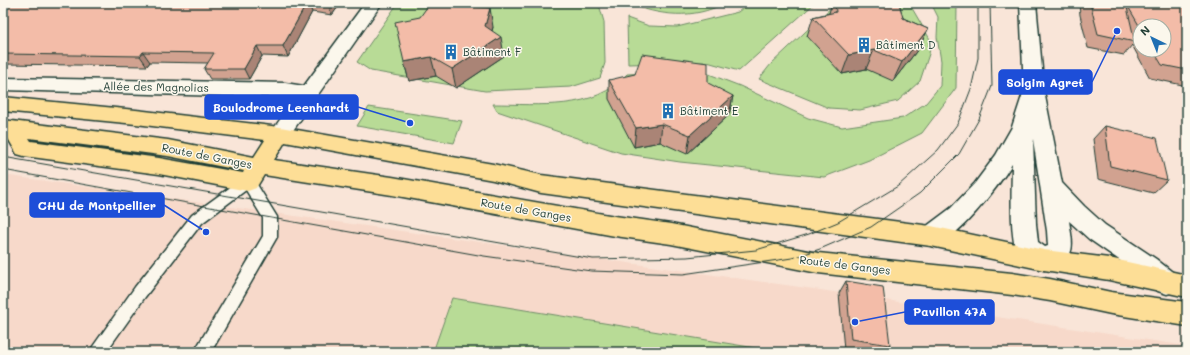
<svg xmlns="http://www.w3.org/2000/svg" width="1190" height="355" font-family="Mali,sans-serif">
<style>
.built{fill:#f7d9ca}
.green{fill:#b8db96;stroke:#6c8c65}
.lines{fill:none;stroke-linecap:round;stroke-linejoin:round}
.service-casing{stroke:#1f3d34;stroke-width:3}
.minor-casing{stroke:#1f3d34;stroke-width:3}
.primary-casing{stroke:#1f3d34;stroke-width:3}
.service{fill:#fbf7ec;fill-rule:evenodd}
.minor{fill:#fbf7ec;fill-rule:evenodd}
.primary{fill:#fdde96;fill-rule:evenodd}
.tram{stroke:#1f3d34;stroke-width:1}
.wall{fill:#d1a290;stroke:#1f3d34;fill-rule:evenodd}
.shaded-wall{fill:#aa8476;stroke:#1f3d34}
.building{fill:#f3bca8;stroke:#1f3d34}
.labels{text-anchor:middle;stroke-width:3;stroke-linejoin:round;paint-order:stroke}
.poi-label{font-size:11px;fill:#1f3d34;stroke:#fbf7ec;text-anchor:start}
.street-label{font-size:11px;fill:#1f3d34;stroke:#fbf7ec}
.leader{fill:none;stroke:#1d4ed8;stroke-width:1.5}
.callout-dot{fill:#1d4ed8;stroke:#fbf7ec;stroke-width:1.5}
.callout{fill:#1d4ed8;stroke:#1d4ed8;stroke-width:1.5}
.callout-label{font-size:12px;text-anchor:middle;font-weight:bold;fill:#fff}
</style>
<rect width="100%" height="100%" fill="#f9e5d8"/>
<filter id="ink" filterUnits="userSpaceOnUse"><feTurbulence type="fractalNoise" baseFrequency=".025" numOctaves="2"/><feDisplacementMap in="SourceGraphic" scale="8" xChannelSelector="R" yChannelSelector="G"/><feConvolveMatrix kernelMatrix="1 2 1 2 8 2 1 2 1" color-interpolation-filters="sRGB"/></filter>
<g filter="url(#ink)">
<path class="built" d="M3,175L814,289L1187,346V352H3Z"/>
<path class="green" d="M398,3H594L600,8L604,22L605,63L600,78L571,87L485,91L371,71L357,62Z
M627,3H725C693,20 660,16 627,3Z
M749,3H815L739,71L707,62L628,64L627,18L649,26L677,27L738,12Z
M836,3H909L931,41L929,54L920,81L898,101L860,110L829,108L759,79L771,64Z
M931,3H957L956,88L922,133L869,160L824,177L680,162L621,153L497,111L493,104C539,104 594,112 627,74L701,71L740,86L808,118L842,127L903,118L926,103L940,86L941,61L937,37L938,17Z
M369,107L462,121L454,143L357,126Z
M452,298L780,352H433Z"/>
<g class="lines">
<defs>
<path id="service" d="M248,177L253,178L277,217V237L211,352H194L263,236V218L246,190L202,223L145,297L106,352H89L135,287L192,215L243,178Z"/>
<path id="minor" d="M365,3H382L287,139L280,141L273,139L270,134L295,98L3,90V78L285,83L304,86Z
M1020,3H1036L1044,91L1062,183L1084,206L1105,225L1156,259L1176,275L1180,283L1176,291L1167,294L1158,291L1138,273L1089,239L1069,221C1074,251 1076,259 1044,270C1035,267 1024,261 1018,254C1009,241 1012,182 1012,164C1000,184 955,244 932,246C929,246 925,244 923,243L919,236L923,229L951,208L975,183L996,155L1012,127L1024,90ZM1033,139L1047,231L1048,246L1045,247L1038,242L1036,224Z"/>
<path id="primary" d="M3,97L136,110L280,127L493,164L541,175L931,226L1044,250L1109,258L1187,275V297L1109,280L1044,270L931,246L541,193L493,180L285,142L274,160L392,177L615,216L671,224L818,253L1012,273L1050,279L1111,292L1187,302V326L1111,314L1050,301L1012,295L818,273L671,244L615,236L392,195L264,175L256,188L248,191L159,174L24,156L17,154L6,135L3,134V120L168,140L254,157L265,140L136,124L3,111ZM29,138L168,156L244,171L243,173L159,158L31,141Z"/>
</defs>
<use href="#service" class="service-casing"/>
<use href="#minor" class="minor-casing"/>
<use href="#primary" class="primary-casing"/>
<use href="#service" class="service"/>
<use href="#minor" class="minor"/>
<use href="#primary" class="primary"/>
<path class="tram" d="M3,157L593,259L687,257L756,250L809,234L838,222L898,186L938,150L958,123L971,89L978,58V3
M3,170L484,256L591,271L683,274L792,258L820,249L871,227L920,193L959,154L979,119L992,86L990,3"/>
</g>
<path class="wall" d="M3,3H341L332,15L312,12L288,57L262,56L249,79H210L204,69L208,63L150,62L147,66L3,64Z
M832,3H899L903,18L928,29L919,48L893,81L866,69L842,74L807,36L813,17L829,13Z
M1079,3H1187V86L1150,78L1132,45L1124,55L1088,48L1080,15ZM1140,26L1164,50H1140Z
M493,27L492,31L504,56L456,88L436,76L409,81L404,62Z
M609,80L733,96L729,115L687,154L660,142L634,147L609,99Z
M1105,126L1167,180L1153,193L1098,179L1093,139Z
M846,281L890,345L884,352H857L844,350L839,293Z"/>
<path class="shaded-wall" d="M307,3H308L312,12L288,57L283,46Z
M329,3H341L332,15L328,4Z
M490,8L493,27L488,45L485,26Z
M928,29L919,48L893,81L902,62Z
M501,37L504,56L456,88L452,69Z
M257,46L262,56L249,79L244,69Z
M874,50L866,69L842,74L849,55Z
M143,52L150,62L147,66L140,56Z
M431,57L436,76L409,81L404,62Z
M733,96L729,115L687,154L690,135Z
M662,124L660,142L634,147L636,128Z"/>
<path class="building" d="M3,3H307L283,46H257L244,69H204L214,53L143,52L140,56L3,54Z
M316,3H329L328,4Z
M430,3H444L490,8L485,26L501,37L452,69L431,57L404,62L395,22L420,17Z
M835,3H899L903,18L928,29L902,62L874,50L849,55L813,17L836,12Z
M1090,3H1126L1135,42L1098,34Z
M1126,3H1187V70L1162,65L1153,50H1164V26H1140V27Z
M642,54L708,63V83L733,96L690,135L662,124L636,128L609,80L635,74Z
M1105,126L1157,138L1167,180L1110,166Z
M846,281L883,287L890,345L851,339Z"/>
</g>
<defs>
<symbol id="building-bare" viewBox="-9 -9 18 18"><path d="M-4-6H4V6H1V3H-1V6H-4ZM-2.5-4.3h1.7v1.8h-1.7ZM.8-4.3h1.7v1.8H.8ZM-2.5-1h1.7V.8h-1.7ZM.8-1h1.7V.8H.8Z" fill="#1f6fb2" stroke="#fbf7ec" stroke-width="2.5" paint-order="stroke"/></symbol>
</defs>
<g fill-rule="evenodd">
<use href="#building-bare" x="853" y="34" width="22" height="22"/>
<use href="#building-bare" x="440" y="41" width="22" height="22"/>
<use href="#building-bare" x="657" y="100" width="22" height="22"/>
</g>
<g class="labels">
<g class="poi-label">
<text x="876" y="49">Bâtiment D</text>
<text x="463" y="56">Bâtiment F</text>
<text x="680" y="115">Bâtiment E</text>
</g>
<g class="street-label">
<text transform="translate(156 87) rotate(1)" y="4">Allée des Magnolias</text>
<text transform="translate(207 156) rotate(11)" y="4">Route de Ganges</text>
<text transform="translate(526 210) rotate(10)" y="4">Route de Ganges</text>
<text transform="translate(845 265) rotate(7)" y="4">Route de Ganges</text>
</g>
</g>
<path class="leader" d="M1117 31L1092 82M410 123L358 107M206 232L164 205M855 322L905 312"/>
<g class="callout-dot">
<circle cx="1117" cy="31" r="4"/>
<circle cx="410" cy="123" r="4"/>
<circle cx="206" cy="232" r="4"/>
<circle cx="855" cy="322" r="4"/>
</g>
<g class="callout">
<rect x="999" y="70" width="93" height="24" rx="4"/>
<rect x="205" y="95" width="153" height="24" rx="4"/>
<rect x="30" y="193" width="134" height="24" rx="4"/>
<rect x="905" y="300" width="89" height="24" rx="4"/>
</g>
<g class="callout-label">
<text x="1045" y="87">Solgim Agret</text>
<text x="281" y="112">Boulodrome Leenhardt</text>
<text x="97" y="210">CHU de Montpellier</text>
<text x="950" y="316">Pavillon 47A</text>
</g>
<rect width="1190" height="355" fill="none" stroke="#fbf7ec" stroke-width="16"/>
<rect x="8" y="8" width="1174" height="339" fill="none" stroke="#1f3d34" stroke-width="1.5" filter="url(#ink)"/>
<g transform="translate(1152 38) rotate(317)"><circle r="19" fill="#fbf7ec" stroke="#a3ada2"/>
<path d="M0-3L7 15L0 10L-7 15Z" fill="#1f6fb2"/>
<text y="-6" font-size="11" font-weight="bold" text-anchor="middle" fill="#1f3d34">N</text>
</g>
</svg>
